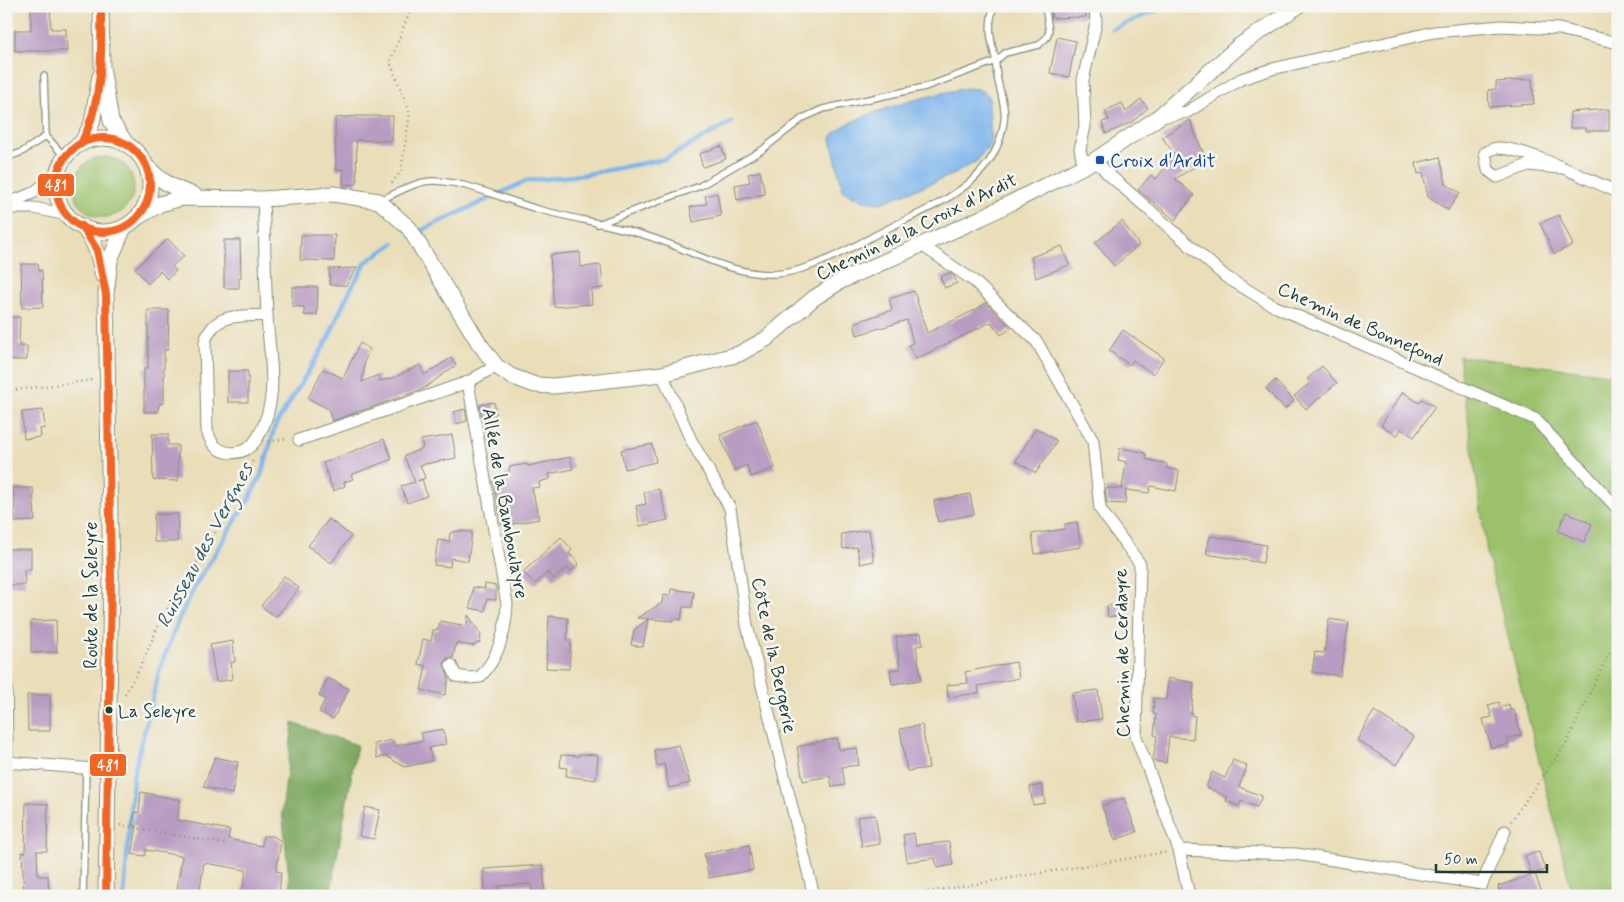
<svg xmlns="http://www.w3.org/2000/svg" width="1624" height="902" font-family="Mynerve,sans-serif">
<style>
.green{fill:#9bc16b;stroke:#5d7f50}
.forest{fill:#7ca75f;stroke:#4e724a}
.water{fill:#7ab3ea;stroke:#4c788f}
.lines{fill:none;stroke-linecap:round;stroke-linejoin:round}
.stream{stroke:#7ab3ea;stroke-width:4.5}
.building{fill:#b99cc2}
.service-casing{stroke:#848e76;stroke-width:8}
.minor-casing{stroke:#848e76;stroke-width:13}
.tertiary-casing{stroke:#848e76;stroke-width:17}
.path{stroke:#848e76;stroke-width:2.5;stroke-dasharray:1 4;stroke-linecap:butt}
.service{stroke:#fff;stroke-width:5.5}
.minor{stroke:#fff;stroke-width:11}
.tertiary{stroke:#fff;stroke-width:15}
.bus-1-casing{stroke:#f6f6f2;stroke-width:11}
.bus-1{stroke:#f26522;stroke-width:8}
.transit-dot{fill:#1a4fb4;stroke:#f6f6f2;stroke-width:2}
.bus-dot{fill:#1f3d34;stroke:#f6f6f2;stroke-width:2}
.labels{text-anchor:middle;stroke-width:5;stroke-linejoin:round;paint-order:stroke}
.bus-label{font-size:18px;fill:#1f3d34;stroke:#f6f6f2;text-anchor:start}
.transit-label{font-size:19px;fill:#164399;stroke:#f6f6f2;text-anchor:start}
.street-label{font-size:19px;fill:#1f3d34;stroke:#f6f6f2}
.water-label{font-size:20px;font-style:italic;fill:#365a62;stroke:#f6f6f2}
.line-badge{stroke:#f6f6f2;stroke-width:2}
.badge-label{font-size:14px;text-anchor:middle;font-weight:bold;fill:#fff}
</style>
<rect width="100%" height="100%" fill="#f6f6f2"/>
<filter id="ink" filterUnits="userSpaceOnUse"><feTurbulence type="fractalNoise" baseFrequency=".02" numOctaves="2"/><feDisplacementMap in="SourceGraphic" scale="10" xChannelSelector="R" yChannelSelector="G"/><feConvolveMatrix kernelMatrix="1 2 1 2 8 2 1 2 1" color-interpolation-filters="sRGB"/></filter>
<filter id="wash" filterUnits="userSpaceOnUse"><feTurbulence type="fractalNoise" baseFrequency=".0096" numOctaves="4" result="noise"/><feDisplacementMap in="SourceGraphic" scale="20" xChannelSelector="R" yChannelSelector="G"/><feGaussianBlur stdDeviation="1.12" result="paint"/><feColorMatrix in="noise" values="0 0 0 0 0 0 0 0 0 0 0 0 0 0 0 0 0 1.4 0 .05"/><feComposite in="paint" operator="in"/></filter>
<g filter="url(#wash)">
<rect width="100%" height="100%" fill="#eadeb9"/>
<path class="green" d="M74 187a30 30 0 1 1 60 0a30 30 0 1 1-60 0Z
M1459,356L1618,375V896H1573L1487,553Z"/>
<path class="forest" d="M293,723L357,745L330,896H291L282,812Z"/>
<path class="water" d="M966,88L978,89L987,94L989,98L991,145L977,161L955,174L881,203L864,201L843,191L831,139C836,117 943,92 966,88Z"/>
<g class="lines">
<path class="stream" d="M1112,29L1167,6
M416,233L526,181L582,175L665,159L732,122
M124,896L133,777L160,668L178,621L196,584L250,497L263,471L275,426L327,341L346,298L366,262L394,243"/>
</g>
<g id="blocks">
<path class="building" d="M31,6H50L51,29H66L67,51H15V30H31Z
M1050,6H1086V17L1052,18Z
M1057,37L1076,41L1069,77L1050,73Z
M1532,79L1534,104L1489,107L1488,90L1496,89V82Z
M1141,99L1148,108L1132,122L1106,134L1102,122L1109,120L1105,111L1122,103L1126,112Z
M1609,109V131H1586V128H1570V112Z
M358,116H393L392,141L356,140L357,184L343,185V169L336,170L335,118Z
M1190,120L1206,160L1175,179L1194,195L1175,220L1138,190L1151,175L1156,179L1175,155L1162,137Z
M721,146L726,159L703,167L699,154Z
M1440,157L1446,184L1460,193L1448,210L1428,197L1423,173L1418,174L1416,163Z
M760,171L765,194L737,200L735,185L750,182L748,174Z
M717,193L721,216L693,222L690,207L707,204L705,196Z
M1559,215L1573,245L1554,254L1540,223Z
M1122,221L1139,245L1114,266L1095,243Z
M301,235H335L334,261L300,260Z
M168,239L184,256L172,266L176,271L167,279L160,271L148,284L135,268Z
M224,240H240L241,278H239V288H224Z
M1062,246L1069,265L1036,278L1031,257Z
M580,252L581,267L601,265L603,288L591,289L592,304L554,307L550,255Z
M21,264H38L39,271L42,270L43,307L22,308Z
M357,268L346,285H330L329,269Z
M949,273L954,276L957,283L945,288L940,277Z
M292,287H318L317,315H304V307L292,306Z
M914,291L927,333L975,310L986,303L1011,328L1001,335L991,322L916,359L908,345L913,343L907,320L857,335L854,323L892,310L889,299Z
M148,310H169L168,350H164V403L159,404L158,412H144V368H148Z
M6,317H20L19,346H27V360H6Z
M1123,330L1164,358L1153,374L1133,360L1130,365L1109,351Z
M360,343L370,349L365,360L362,382L378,375L380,381L393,378L420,365L424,375L451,358L456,365L423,389L332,421L328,409L308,398L323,369L343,378Z
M1322,366L1337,383L1306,409L1294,396L1311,382L1307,379Z
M228,371H248V402H228Z
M1275,380L1294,401L1285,409L1266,389Z
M1403,392L1419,403L1422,399L1435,407L1414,437L1401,429L1397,436L1381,425Z
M494,402L496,414L482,418L480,405Z
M465,409L467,421L456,424L454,412Z
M43,410L45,428L40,429L41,437L24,439L22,412Z
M757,420L775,468L751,477L747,465L734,471L720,435Z
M1036,428L1057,441L1036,473L1016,461Z
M152,434H168V445H178V481L153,480Z
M452,435L456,458L420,465L425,478L418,481L422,479L427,496L407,503L401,486L415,482L404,456L423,448L421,440Z
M384,439L392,459L351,475L353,479L344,482L345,486L333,491L323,463Z
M652,444L656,462L625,469L621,450Z
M1120,448L1143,452L1147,455L1146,459L1167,464L1166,468L1179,471L1176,491L1151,486L1149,493L1126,490L1125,504L1107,503L1105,488L1122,489L1126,462L1118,460Z
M570,457L573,469L549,474L550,479L539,482L540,487L532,488L539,519L502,526L493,480L505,477V473L509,472V467L527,464L528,466Z
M13,488H33L35,521L15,522Z
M659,489L668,520L640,526L636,506L646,504L644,492Z
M970,494L974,514L938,522L934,501Z
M1566,512L1592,524L1584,542L1558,531Z
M154,514H178L177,542H154Z
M329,519L351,536L331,563L308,546Z
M1077,522L1081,547L1035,554L1032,534L1065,529V524Z
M869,530L874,561L860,564L857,547L843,549L841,534Z
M457,531L472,532L468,561L451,558L450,567L434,565L438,540L449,542L450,533Z
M1210,536L1266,545L1263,563L1206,554Z
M561,537L572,550L569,553L579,564L570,572L567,568L554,579L548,572L535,584L523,572Z
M6,549H31V570H24L25,585H8Z
M284,576L299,588L276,617L261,606Z
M485,584L496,586V600L487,599L485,611L470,608L473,587L484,589Z
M671,589L694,592L692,607H683L681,620L674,619L673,621L637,618L662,603L663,595L670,596Z
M1120,604L1121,616L1108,617L1107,606Z
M468,615L481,635L480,642L473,646L456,643L453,658H447L444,664L449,678L445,695L421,690L426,666L418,664L423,639L431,641L433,630H438L440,621L467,626Z
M549,616L568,618L567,640H571L569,669L546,668Z
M648,619L643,647L631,645L634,630Z
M1329,619L1349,622L1340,676L1312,672L1315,652L1324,653Z
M56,620L57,652L31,653V621Z
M921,633L923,645L916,646L921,680L892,684L890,670L900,669L896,637Z
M233,641L235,662L231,663L233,679L216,682L210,645Z
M1016,662L1019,678L978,686L979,693L948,697L947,685L968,683L965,672Z
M328,678L349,689L333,719L319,712L325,699L319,696Z
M1168,678L1194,683L1191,715L1195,716L1193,739L1169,737L1166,763L1153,761L1157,736L1154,735L1156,714H1153L1154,698L1166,700Z
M1098,690L1102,719L1076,722L1072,693Z
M27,695H50V731H28Z
M1499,702L1500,707L1509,704L1511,711L1514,710L1521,735L1507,739L1509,744L1491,748L1483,719L1492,717L1488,705Z
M1374,711L1414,737L1396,765L1357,740Z
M922,725L929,768L907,771L900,729Z
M443,729L446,744L429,748L432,761L405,767L386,756L377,758L374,744L392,740L394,746L423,741L421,733Z
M837,738L839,750L857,748L859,765L842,767L845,785L832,787L830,776L803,781L797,747Z
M679,745L690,783L669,788L664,764L657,766L654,750Z
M579,754L598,755L596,780L566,776L567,768L560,767L561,755L579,756Z
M215,757L238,762L232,794L203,787Z
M1233,760L1247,766L1239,787L1262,796L1257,807L1241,801L1239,806L1226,801L1227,797L1206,787L1212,772L1225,778Z
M1042,785L1045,803L1033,805L1030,787Z
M141,792L180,800L177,820L230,830L228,839L262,846L263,836H273L281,841L276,871L281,872L279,896H242L246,870L204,863L199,896H176L182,856L146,850L145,856L132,854L137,826L132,825L135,812L139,813Z
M1124,798L1137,832L1115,840L1102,806Z
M26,803L48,804L47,851H37L38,876H48L49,896H24L22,852L25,853Z
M365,807L380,810L374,839L359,836Z
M875,815L880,844L862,847L857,817Z
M914,833L916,845L949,842L953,865L937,868L935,858L907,862L903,835Z
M749,845L753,870L709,878L704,854Z
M1539,852L1545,870L1532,875L1525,856Z
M543,865L545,896H532L531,884L498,886V896H485L484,869Z
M1535,874L1543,896H1501L1498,886Z"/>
</g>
</g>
<g filter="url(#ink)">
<use href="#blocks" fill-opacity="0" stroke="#848e76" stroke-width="1"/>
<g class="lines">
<defs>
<path id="service" d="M44,76L46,136L65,157
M6,158L22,152L46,136
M380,200C396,194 417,180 434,181C471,182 506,201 541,210C579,220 619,226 656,239C694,252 732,275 773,274C812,273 858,243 893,226C940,203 997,181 1004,121C1007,101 994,81 996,61L1005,53L1039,45L1047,37L1049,31L1045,6
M598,224L700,186L762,150L803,118L823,109L925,87L996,61C991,42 987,26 994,6
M83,896L86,768"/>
<path id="minor" d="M1095,6L1096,23L1083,80L1085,126L1080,149L1082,159L1101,166L1107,173L1226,277L1274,306L1535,419L1618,509
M1157,118L1187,112L1241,79L1272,69L1434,32L1501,26L1559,29L1618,43
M1559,168L1528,165L1497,177L1488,170L1485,153C1489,151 1494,147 1499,148C1529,149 1588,180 1618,192
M263,199C265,237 265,276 267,314C269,359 281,396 258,437C251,449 240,455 226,452C214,449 211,442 207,431L205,342C214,311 241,317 267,315
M6,204L33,193L58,173
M6,208H34L67,215
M920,244L974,281L1037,342L1093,441L1100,509L1140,564L1136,737L1179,850L1189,896
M662,374L691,440L730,508L747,625L814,896
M299,440L468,382L496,366
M6,648L7,762
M451,665L456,676L469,678L480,677C499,657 506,632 507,604L468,382
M6,762L107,770
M1179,850L1296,854L1482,884L1505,831"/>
<path id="tertiary" d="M101,6L102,67L111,121L127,145
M56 185a47 47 0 1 1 94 0a47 47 0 1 1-94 0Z
M81,144L92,123L100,76
M146,166C161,181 174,189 194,195
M138,217L160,204L182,198L263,199L333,194L379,201L409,228L479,343L496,366L511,376L535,385L554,386L662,374L739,354L766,339L814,298L841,281L981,218L1092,162L1156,119L1239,46L1298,6
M82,226C95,242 99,255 103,276
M106,896L111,577L106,294L110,260L124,227"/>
</defs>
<use href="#service" class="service-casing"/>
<use href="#minor" class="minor-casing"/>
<use href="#tertiary" class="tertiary-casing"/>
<path class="path" d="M392,183L401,171L410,113L390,62L412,6
M6,391L94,380
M269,442L288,438
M125,694L141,666L162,617L222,522L253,461
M1511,821L1566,744L1611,649L1618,640
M120,825L225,844
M903,896L1167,852"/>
<use href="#service" class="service"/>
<use href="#minor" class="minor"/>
<use href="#tertiary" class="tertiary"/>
<defs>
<path id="bus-1" d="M56 185a47 47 0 1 1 94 0a47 47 0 1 1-94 0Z
M81,144C103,101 102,54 101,6
M82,226L97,250L106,294L111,577L106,896"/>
</defs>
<use href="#bus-1" class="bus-1-casing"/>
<use href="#bus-1" class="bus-1"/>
</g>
</g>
<rect class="transit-dot" x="1095" y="155" width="10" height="10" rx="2.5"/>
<circle class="bus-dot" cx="109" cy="710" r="4.5"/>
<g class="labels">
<g class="bus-label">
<text x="118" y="717">La Seleyre</text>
</g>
<g class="transit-label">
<text x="1110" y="167">Croix d'Ardit</text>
</g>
<g class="street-label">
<text transform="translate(916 226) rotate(-26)" y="7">Chemin de la Croix d'Ardit</text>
<text transform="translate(1361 323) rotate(24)" y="7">Chemin de Bonnefond</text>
<text transform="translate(506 503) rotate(80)" y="7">Allée de la Bamboulayre</text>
<text transform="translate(90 595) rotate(-90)" y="7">Route de la Seleyre</text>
<text transform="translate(1121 653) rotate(-91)" y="7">Chemin de Cerdayre</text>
<text transform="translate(775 655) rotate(78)" y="7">Côte de la Bergerie</text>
</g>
<g class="water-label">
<text transform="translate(204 545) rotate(-62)" y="7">Ruisseau des Vergnes</text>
</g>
</g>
<g class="line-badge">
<rect x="37" y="173" width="38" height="24" rx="5" fill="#f26522"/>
<rect x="89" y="753" width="38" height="24" rx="5" fill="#f26522"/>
</g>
<g class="badge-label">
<text x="56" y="190">481</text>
<text x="108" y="770">481</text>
</g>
<rect width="1624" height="902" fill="none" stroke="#f6f6f2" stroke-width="25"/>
<path d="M1436 864v8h111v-8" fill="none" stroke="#1f3d34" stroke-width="2.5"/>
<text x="1444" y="864" font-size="15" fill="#1f3d34" stroke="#f6f6f2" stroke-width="4" paint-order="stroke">50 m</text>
</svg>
